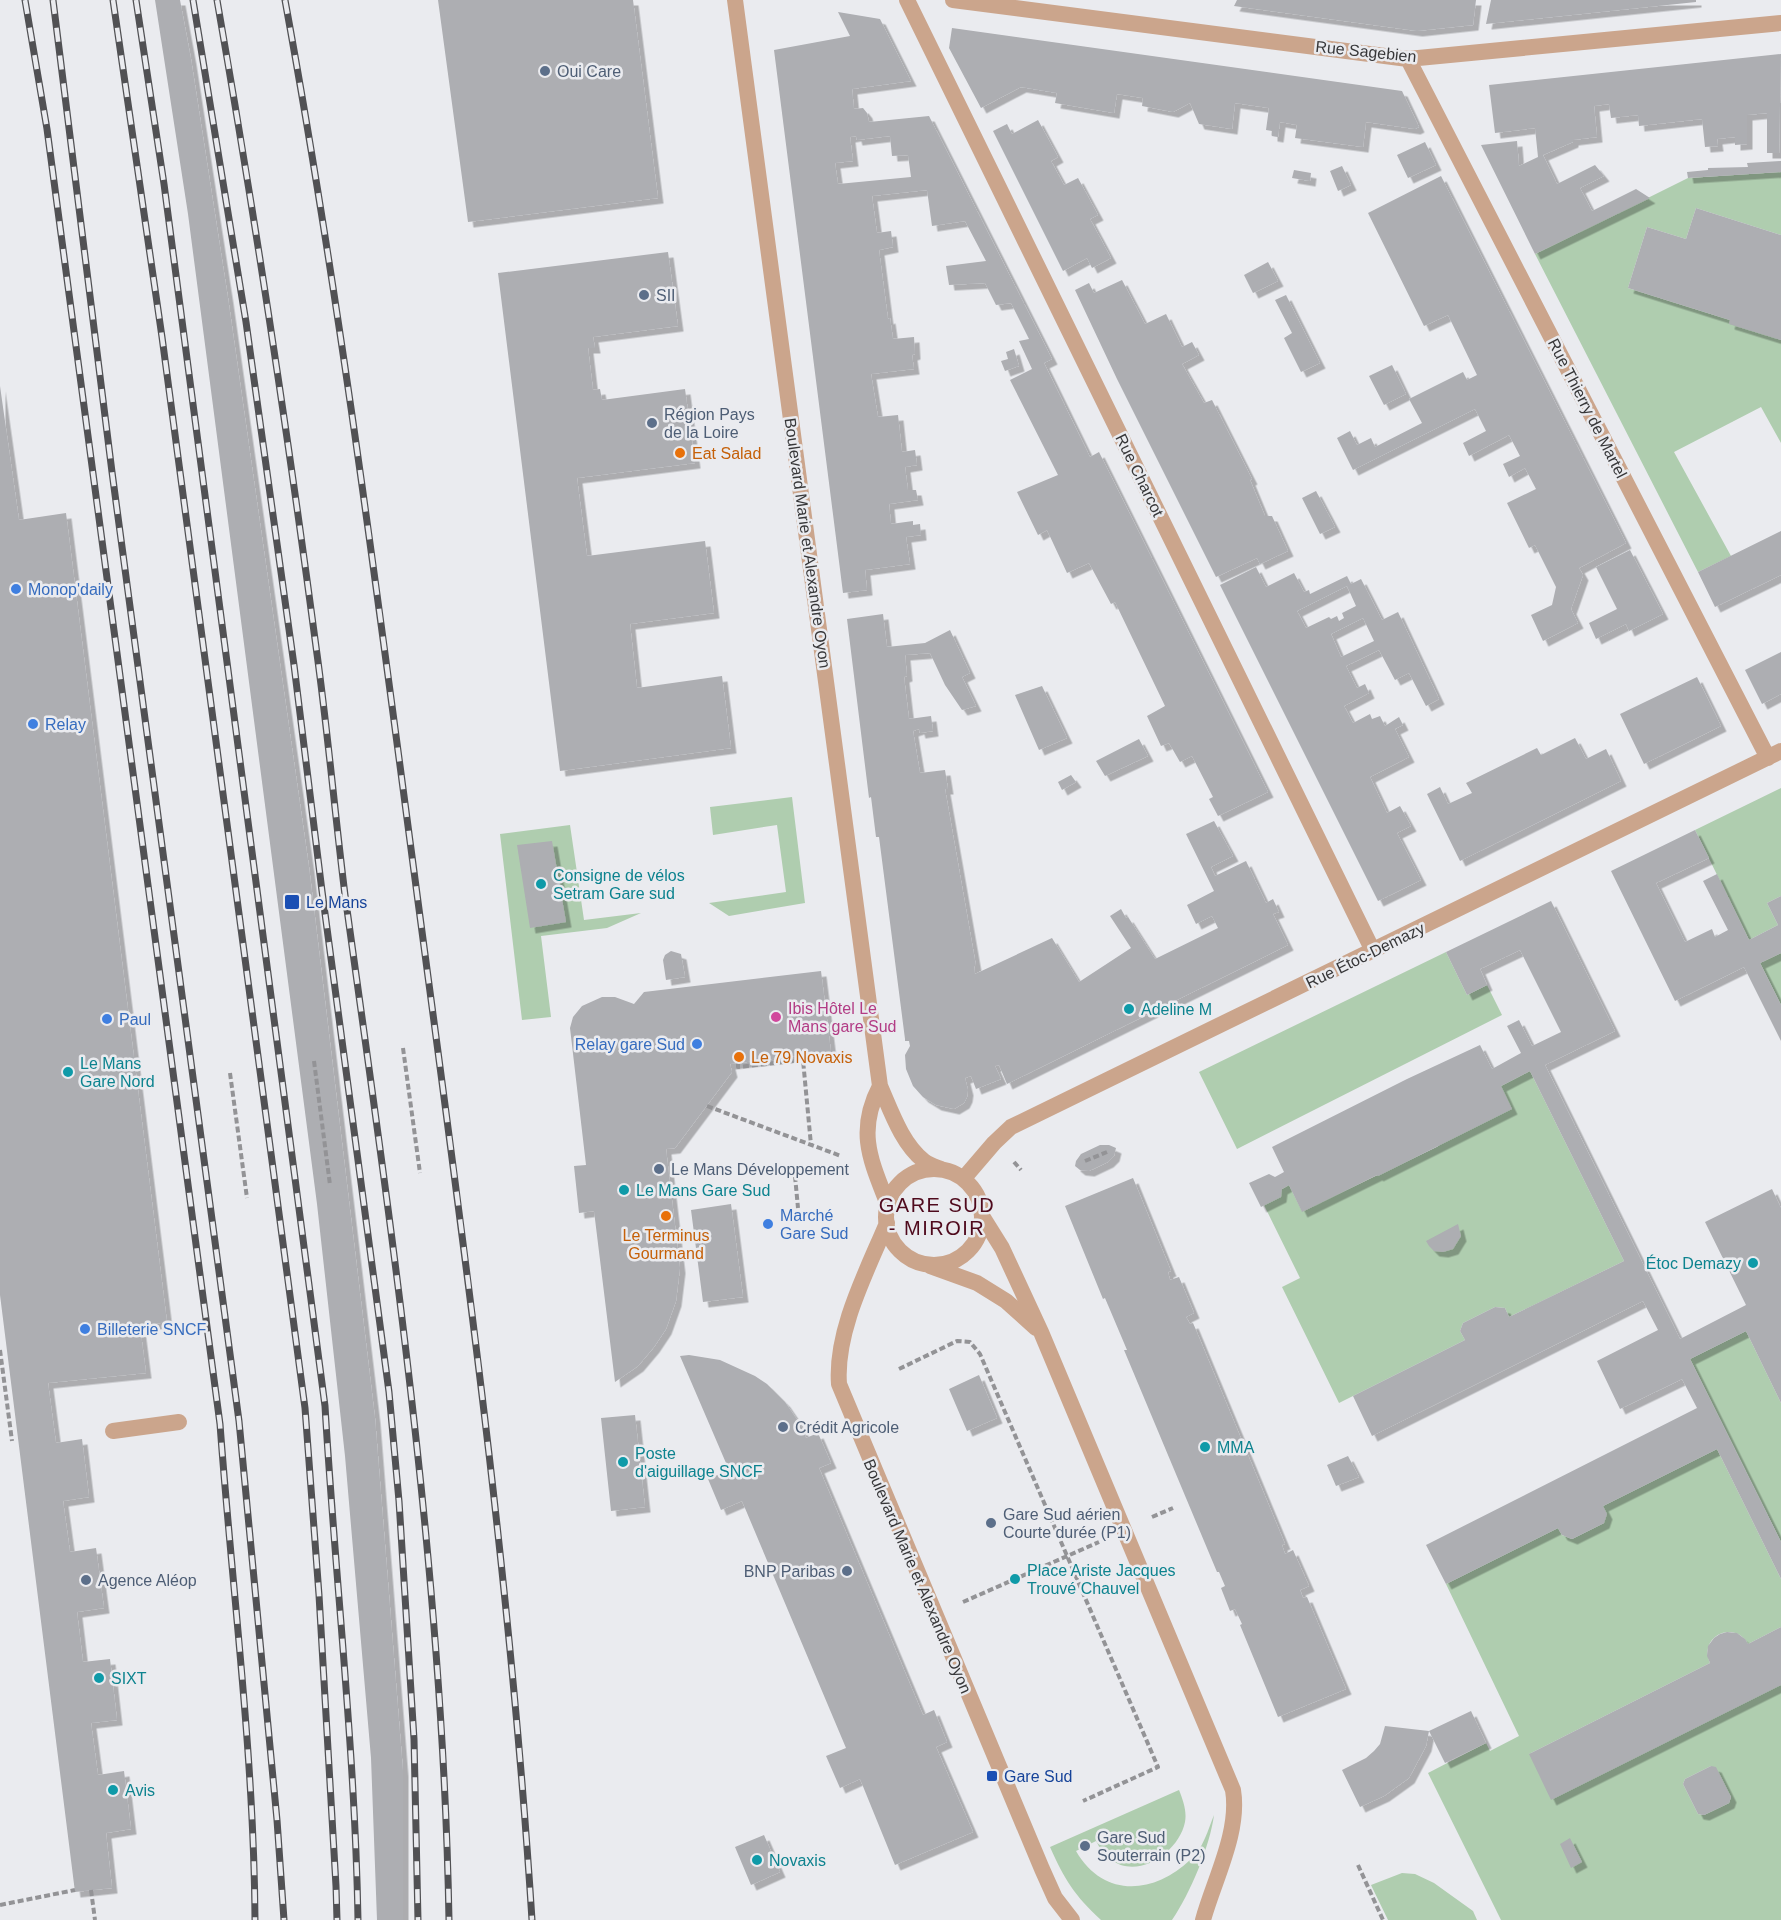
<svg xmlns="http://www.w3.org/2000/svg" width="1781" height="1920" font-family="Helvetica,sans-serif">
<style>
.green{fill:#afcdaf;fill-rule:evenodd}
.building{fill:#adaeb2;fill-rule:evenodd;filter:url(#shadow)}
.lines{fill:none;stroke-linecap:round;stroke-linejoin:round}
.path{stroke:#939396;stroke-width:4;stroke-dasharray:6 3;stroke-linecap:butt}
.service{stroke:#cba58c;stroke-width:16}
.minor{stroke:#cba58c;stroke-width:16}
.rail-casing{stroke:#515154;stroke-width:7}
.rail{stroke:#eaebef;stroke-width:4.5;stroke-dasharray:14;stroke-linecap:butt}
.service-dot{fill:#5c6f8a;stroke:#eaebef;stroke-width:2}
.food-dot{fill:#e8710a;stroke:#eaebef;stroke-width:2}
.shop-dot{fill:#3f7fe0;stroke:#eaebef;stroke-width:2}
.culture-dot{fill:#0f9aa8;stroke:#eaebef;stroke-width:2}
.transit-dot{fill:#1a4fb4;stroke:#eaebef;stroke-width:2}
.hotel-dot{fill:#d1479c;stroke:#eaebef;stroke-width:2}
.labels{text-anchor:middle;stroke-width:5;stroke-linejoin:round;paint-order:stroke}
.street-label{font-size:16px;fill:#373739;stroke:#eaebef}
.service-label{font-size:16px;fill:#4e5e75;stroke:#eaebef;text-anchor:start}
.food-label{font-size:16px;fill:#c56008;stroke:#eaebef;text-anchor:start}
.shop-label{font-size:16px;fill:#366cbe;stroke:#eaebef;text-anchor:start}
.culture-label{font-size:16px;fill:#0d838f;stroke:#eaebef;text-anchor:start}
.transit-label{font-size:16px;fill:#164399;stroke:#eaebef;text-anchor:start}
.hotel-label{font-size:16px;fill:#b23c85;stroke:#eaebef;text-anchor:start}
.quarter-label{font-size:20px;letter-spacing:1.5px;fill:#4f0a1d;stroke:#eaebef}
</style>
<defs>
<filter id="shadow"><feDropShadow dx="5.5" dy="5.5" stdDeviation="0" flood-color="#0004"/></filter>
</defs>
<rect width="100%" height="100%" fill="#eaebef"/>
<path class="green" d="M1781,172V235L1696,208L1686,239L1647,227L1628,288L1730,320L1781,340V443L1761,407L1674,452L1731,556L1698,572L1535,254L1688,178Z
M1781,788V896L1767,903L1778,925L1749,940L1695,830Z
M792,797L805,903L729,916L709,903L786,892L777,825L713,835L710,807Z
M570,825L584,920L641,913L607,928L541,936L551,1017L522,1020L500,834Z
M1446,952L1467,995L1487,985L1502,1015L1237,1149L1199,1072Z
M1781,953V1005L1760,963Z
M1530,1071L1624,1261L1509,1317L1505,1308L1495,1307L1463,1323L1460,1331L1465,1340L1339,1403L1282,1287L1300,1278L1264,1205L1282,1189L1289,1185L1302,1211L1437,1147L1501,1086Z
M1746,1331L1781,1403V1542L1690,1359Z
M1717,1449L1781,1579V1627L1748,1644C1734,1619 1698,1637 1710,1663L1529,1754L1781,1685V1920H1501L1428,1773L1486,1743L1490,1751L1519,1736L1446,1584L1558,1528L1562,1535L1572,1539L1604,1523L1603,1506ZM1711,1766L1731,1797L1729,1803L1704,1815L1698,1814L1683,1784L1685,1779Z
M1179,1790C1183,1800 1187,1811 1185,1822C1179,1852 1138,1881 1110,1859C1103,1855 1100,1848 1096,1841L1076,1851C1103,1898 1153,1895 1190,1860C1203,1849 1208,1830 1214,1815C1210,1846 1190,1894 1172,1920H1101C1075,1896 1064,1879 1050,1847Z
M1402,1873L1415,1874L1434,1883L1473,1911L1477,1920H1388L1371,1885Z"/>
<path class="building" d="M155,0H180L191,59L228,298L309,867L375,1418L403,1771V1920H377L371,1758L345,1456L317,1204L188,214Z
M438,0H633L658,198L468,222Z
M1237,0H1476L1473,25L1417,31L1234,6Z
M1491,0H1696V2L1486,24Z
M838,12L880,19L911,81L852,89L854,109L863,108L867,113L869,122L929,116L1052,359L1044,363L1090,457L1099,452L1268,792L1218,816L1209,799L1213,797L1192,756L1180,762L1169,743L1161,746L1147,716L1165,706L1115,602L1111,604L1089,563L1067,573L1047,530L1038,535L1017,492L1058,475L1010,380L1032,369L1019,341L1029,339L1011,303L996,305L985,283L949,285L946,266L986,261L965,221L932,226L927,190L872,196L877,233L891,231L893,247L879,250L888,319L890,318L893,339L914,337L915,354L912,355L914,369L871,374L878,417L898,415L902,452L915,450L917,465L905,467L908,490H916L918,500L889,504L891,524L913,521V525L920,524L921,535L906,537L910,564L865,570L867,590L843,593L774,50L850,36ZM856,136L857,140L890,136L892,156L908,155L911,177L838,184L835,163L853,161L850,137Z
M952,28L1402,91L1419,127L1415,129L1366,122L1363,147L1295,138L1297,125L1280,122L1278,137L1272,136V131L1266,130L1269,108L1235,103L1232,129L1199,124L1190,103L1173,112L1142,106L1143,98L1117,94L1114,113L1055,103L1057,93L1021,87L981,108L949,48Z
M1781,54L1779,153H1767V113L1747,115V144L1735,145V137L1717,139L1718,146L1705,147L1702,119L1639,126L1638,115L1611,118L1609,104L1594,106L1597,137L1573,140V142L1543,155L1557,184L1595,165L1604,176L1580,188L1592,211L1636,189L1650,198L1535,254L1481,145L1517,141L1519,166L1538,157L1535,128L1495,133L1489,85Z
M1038,120L1058,157L1051,161L1064,185L1078,178L1098,215L1090,219L1111,258L1092,268L1087,258L1063,271L993,131L1007,124L1012,134Z
M1425,142L1436,165L1408,178L1397,155Z
M1781,161V172L1688,178L1687,172L1708,170V168L1748,167L1747,163Z
M1342,166L1351,185L1338,191L1330,171Z
M1294,170L1311,173L1310,181L1292,178Z
M1441,176L1626,543L1579,568L1583,575L1571,609L1578,623L1543,641L1531,615L1552,605L1556,587L1535,545L1529,548L1507,503L1536,489L1525,468L1509,477L1503,464L1520,456L1509,435L1469,456L1463,443L1486,431L1475,409L1353,470L1337,438L1350,431L1357,445L1371,438L1375,447L1422,423L1409,399L1463,372L1467,380L1477,375L1448,315L1424,326L1368,213Z
M1696,208L1781,235V340L1729,324L1730,320L1628,288L1647,227L1686,239Z
M668,252L678,326L593,337L595,348H588L593,390L600,389L602,400L685,389L695,463L577,478L587,556L705,541L714,613L630,624L637,688L722,676L731,748L560,771L498,273Z
M1268,262L1278,281L1253,293L1244,275Z
M1122,280L1145,324L1166,314L1182,347L1192,342L1199,355L1182,364L1204,403L1212,400L1252,479L1250,480L1265,516H1272L1288,551L1260,564L1257,558L1216,577L1117,379L1075,290L1089,283L1094,293Z
M1286,295L1320,363L1301,372L1284,338L1292,333L1275,300Z
M1014,349L1019,366L1005,371L1001,361L1008,359L1006,352Z
M1392,365L1406,394L1384,405L1369,376Z
M0,386L19,520L66,513L167,1322L140,1326L146,1373L48,1383L56,1443L82,1439L89,1497L63,1501L70,1552L96,1548L104,1608L77,1612L83,1662L110,1659L117,1720L91,1723L98,1775L124,1771L131,1829L106,1833L112,1888L75,1892L0,1295Z
M1316,491L1335,527L1320,534L1302,498Z
M1781,531V575L1715,607L1698,572Z
M1630,550L1663,614L1629,631L1626,624L1596,639L1589,623L1617,609L1596,567Z
M1256,567L1266,587L1294,573L1304,592L1309,590L1310,594L1347,576L1351,584L1361,579L1382,620L1398,612L1439,699L1426,706L1409,673L1395,680L1379,650L1346,666L1357,688L1365,684L1369,693L1344,706L1353,723L1370,714L1372,719L1380,716L1385,726L1399,717L1403,725L1395,729L1409,757L1370,777L1387,813L1400,806L1411,826L1397,833L1421,880L1378,901L1220,585ZM1347,586L1356,606L1342,613L1344,618L1339,621L1337,616L1331,619L1329,617L1306,628L1297,611ZM1363,618L1374,641L1341,657L1331,634Z
M883,614L887,647L925,643L950,630L970,673L962,677L976,706L962,710L945,685L930,653L905,655L907,676L904,677L909,719L931,716L933,731L920,733L919,729L913,731L920,773L945,770L948,789H945L976,966H974L975,974L1052,938L1079,982L1131,948L1110,916L1121,909L1126,918L1128,917L1155,959L1218,928L1212,916L1196,924L1187,905L1214,891L1186,834L1214,821L1233,856L1211,867L1215,876L1246,861L1266,903L1273,899L1279,912L1273,914L1288,945L1007,1084L999,1065L995,1066L1001,1079L976,1089L971,1076L965,1078L968,1090L967,1097L964,1103L954,1109L936,1105L923,1097L913,1086L906,1069L905,1055L910,1046L909,1041H905V1039L879,837H876L871,797L869,798L847,619Z
M1781,652V694L1762,704L1745,670Z
M1697,677L1721,726L1644,764L1620,714Z
M1042,686L1067,738L1039,750L1015,695Z
M1575,738L1586,759L1606,749L1621,781L1460,861L1427,794L1440,787L1448,804L1472,793L1466,783L1537,748L1541,755Z
M1139,739L1148,756L1105,776L1096,761Z
M1071,775L1076,782L1062,790L1058,782Z
M1695,830L1709,858L1656,883L1685,942L1712,929L1715,937L1728,930L1703,881L1717,874L1749,940L1778,925L1767,903L1781,896V953L1760,963L1781,1005V1041L1744,967L1675,1001L1611,871Z
M552,841L566,922L530,928L517,845Z
M1551,901L1615,1031L1545,1065L1680,1339L1746,1305L1705,1222L1772,1189L1781,1208V1403L1746,1331L1690,1359L1781,1542V1579L1717,1449L1603,1506L1607,1514L1604,1523L1572,1539L1562,1535L1558,1528L1446,1584L1426,1545L1697,1408L1682,1379L1620,1409L1597,1361L1658,1330L1643,1301L1372,1436L1353,1396L1465,1340L1460,1331L1463,1323L1495,1307L1505,1308L1509,1317L1624,1261L1530,1071L1501,1086L1512,1109L1378,1176L1377,1175L1302,1212L1289,1185L1282,1189L1281,1197L1261,1207L1249,1183L1269,1174L1275,1177L1284,1172L1272,1147L1407,1079L1480,1045L1492,1069L1521,1053L1507,1026L1519,1020L1532,1046L1561,1032L1520,950L1480,969L1487,985L1467,995L1446,952Z
M671,951L681,954L685,977L666,980L663,960L665,955Z
M821,971L831,1052L730,1064L732,1072L675,1148L666,1149L680,1268L676,1301L666,1329L654,1347L638,1366L615,1382L594,1211L579,1213L574,1166L586,1165L570,1028L573,1017L582,1006L602,997H615L634,1004L644,992Z
M1100,1145H1109L1116,1148L1114,1156L1108,1162L1089,1171L1080,1170L1075,1166L1076,1161L1081,1154Z
M1133,1178L1171,1271L1168,1272L1170,1280L1179,1277L1194,1313L1186,1317L1190,1324L1193,1323L1285,1544L1282,1545L1285,1554L1293,1550L1309,1586L1300,1590L1303,1598L1307,1597L1346,1689L1278,1717L1240,1625L1242,1624L1235,1609L1230,1611L1221,1588L1225,1586L1219,1572H1217L1124,1350H1127L1105,1298L1103,1299L1065,1206Z
M731,1204L743,1297L703,1302L691,1210Z
M1458,1224L1461,1236L1453,1249L1443,1252L1434,1251L1429,1246L1426,1241Z
M689,1355L720,1360L755,1376L767,1384L785,1402L802,1427L806,1438L818,1433L831,1463L819,1468L923,1715L934,1710L947,1742L936,1747L973,1832L895,1865L860,1779L840,1788L826,1756L846,1748L742,1501L721,1510L708,1479L729,1470L680,1356Z
M979,1375L997,1418L967,1431L949,1389Z
M635,1415L645,1507L611,1511L601,1418Z
M1348,1456L1359,1477L1336,1486L1327,1465Z
M1781,1627V1685L1551,1800L1529,1754L1710,1663L1707,1656L1708,1646L1714,1638L1720,1634L1727,1632L1737,1633L1745,1639L1748,1644Z
M1471,1711L1486,1743L1445,1763L1429,1731Z
M1385,1726L1429,1731L1426,1746L1409,1778L1384,1796L1360,1807L1342,1770L1366,1758L1374,1751L1380,1744Z
M1711,1766L1716,1767L1731,1797L1729,1803L1704,1815L1698,1814L1683,1784L1685,1779Z
M764,1835L780,1872L751,1885L735,1847Z
M1570,1838L1582,1862L1571,1868L1560,1844Z"/>
<g class="lines">
<path class="path" d="M403,1048L420,1173
M314,1061L330,1185
M738,1063V1067L803,1060L811,1145
M230,1073L247,1198
M707,1106L841,1156
M1085,1161L1107,1152
M1014,1162L1021,1170
M795,1176L798,1208
M0,1350L12,1441
M899,1369L957,1341L970,1342L980,1354L1158,1767L1083,1801
M1152,1517L1173,1508
M963,1602L1099,1542
M1358,1865L1383,1920
M91,1890L95,1920
M0,1905L75,1890"/>
<path class="service" d="M113,1431L179,1422"/>
<path class="minor" d="M735,0L880,1086C891,1111 902,1144 924,1161C929,1165 936,1167 941,1169
M907,0L1373,951
M953,0L1408,59L1781,23
M1408,59L1768,758
M880,1086C856,1132 871,1161 888,1205
M886 1217a48 48 0 1 1 96 0a48 48 0 1 1-96 0Z
M964,1178L994,1143L1011,1127L1781,751
M982,1216L1002,1248L1041,1332L1233,1790C1240,1832 1214,1880 1203,1920
M887,1223C867,1271 835,1331 839,1384L1042,1869L1055,1898L1072,1920
M930,1266L977,1283L1006,1301L1036,1328"/>
<defs>
<path id="rail" d="M25,0L47,129L220,1424C232,1589 254,1754 255,1920
M53,0L112,472L239,1421L277,1820L284,1920
M113,0L162,337L305,1408L319,1595L336,1886L337,1920
M136,0L164,184L325,1406C335,1577 355,1748 358,1920
M193,0L246,322L294,665L322,891L389,1392L399,1501L414,1739L418,1920
M217,0C255,217 288,435 317,654C328,734 335,815 345,895C392,1235 443,1576 449,1920
M285,0C341,306 380,616 421,924C465,1255 511,1586 532,1920"/>
</defs>
<use href="#rail" class="rail-casing"/>
<use href="#rail" class="rail"/>
</g>
<g class="service-dot">
<circle cx="545" cy="71" r="6"/>
<circle cx="644" cy="295" r="6"/>
<circle cx="652" cy="423" r="6"/>
<circle cx="659" cy="1169" r="6"/>
<circle cx="783" cy="1427" r="6"/>
<circle cx="991" cy="1523" r="6"/>
<circle cx="847" cy="1571" r="6"/>
<circle cx="86" cy="1580" r="6"/>
<circle cx="1085" cy="1846" r="6"/>
</g>
<g class="food-dot">
<circle cx="680" cy="453" r="6"/>
<circle cx="739" cy="1057" r="6"/>
<circle cx="666" cy="1216" r="6"/>
</g>
<g class="shop-dot">
<circle cx="16" cy="589" r="6"/>
<circle cx="33" cy="724" r="6"/>
<circle cx="107" cy="1019" r="6"/>
<circle cx="697" cy="1044" r="6"/>
<circle cx="768" cy="1224" r="6"/>
<circle cx="85" cy="1329" r="6"/>
</g>
<g class="culture-dot">
<circle cx="541" cy="884" r="6"/>
<circle cx="1129" cy="1009" r="6"/>
<circle cx="68" cy="1072" r="6"/>
<circle cx="624" cy="1190" r="6"/>
<circle cx="1753" cy="1263" r="6"/>
<circle cx="1205" cy="1447" r="6"/>
<circle cx="623" cy="1462" r="6"/>
<circle cx="1015" cy="1579" r="6"/>
<circle cx="99" cy="1678" r="6"/>
<circle cx="113" cy="1790" r="6"/>
<circle cx="757" cy="1860" r="6"/>
</g>
<g class="transit-dot">
<rect x="284" y="894" width="16" height="16" rx="3"/>
<rect x="986" y="1770" width="12" height="12" rx="3"/>
</g>
<circle class="hotel-dot" cx="776" cy="1017" r="6"/>
<g class="labels">
<g class="street-label">
<text transform="translate(1366 51) rotate(6)" y="6">Rue Sagebien</text>
<text transform="translate(1588 408) rotate(63)" y="6">Rue Thierry de Martel</text>
<text transform="translate(1140 475) rotate(64)" y="6">Rue Charcot</text>
<text transform="translate(808 543) rotate(82)" y="6">Boulevard Marie et Alexandre Oyon</text>
<text transform="translate(1365 955) rotate(-26)" y="6">Rue Étoc-Demazy</text>
<text transform="translate(918 1576) rotate(67)" y="6">Boulevard Marie et Alexandre Oyon</text>
</g>
<g class="service-label">
<text x="557" y="77">Oui Care</text>
<text x="656" y="301">SII</text>
<text x="664" y="420">Région Pays<tspan x="664" dy="18">de la Loire</tspan></text>
<text x="671" y="1175">Le Mans Développement</text>
<text x="795" y="1433">Crédit Agricole</text>
<text x="1003" y="1520">Gare Sud aérien<tspan x="1003" dy="18">Courte durée (P1)</tspan></text>
<text x="835" y="1577" text-anchor="end">BNP Paribas</text>
<text x="98" y="1586">Agence Aléop</text>
<text x="1097" y="1843">Gare Sud<tspan x="1097" dy="18">Souterrain (P2)</tspan></text>
</g>
<g class="food-label">
<text x="692" y="459">Eat Salad</text>
<text x="751" y="1063">Le 79 Novaxis</text>
<text x="666" y="1241" text-anchor="middle">Le Terminus<tspan x="666" dy="18">Gourmand</tspan></text>
</g>
<g class="shop-label">
<text x="28" y="595">Monop'daily</text>
<text x="45" y="730">Relay</text>
<text x="119" y="1025">Paul</text>
<text x="685" y="1050" text-anchor="end">Relay gare Sud</text>
<text x="780" y="1221">Marché<tspan x="780" dy="18">Gare Sud</tspan></text>
<text x="97" y="1335">Billeterie SNCF</text>
</g>
<g class="culture-label">
<text x="553" y="881">Consigne de vélos<tspan x="553" dy="18">Setram Gare sud</tspan></text>
<text x="1141" y="1015">Adeline M</text>
<text x="80" y="1069">Le Mans<tspan x="80" dy="18">Gare Nord</tspan></text>
<text x="636" y="1196">Le Mans Gare Sud</text>
<text x="1741" y="1269" text-anchor="end">Étoc Demazy</text>
<text x="1217" y="1453">MMA</text>
<text x="635" y="1459">Poste<tspan x="635" dy="18">d'aiguillage SNCF</tspan></text>
<text x="1027" y="1576">Place Ariste Jacques<tspan x="1027" dy="18">Trouvé Chauvel</tspan></text>
<text x="111" y="1684">SIXT</text>
<text x="125" y="1796">Avis</text>
<text x="769" y="1866">Novaxis</text>
</g>
<g class="transit-label">
<text x="306" y="908">Le Mans</text>
<text x="1004" y="1782">Gare Sud</text>
</g>
<g class="hotel-label">
<text x="788" y="1014">Ibis Hôtel Le<tspan x="788" dy="18">Mans gare Sud</tspan></text>
</g>
<g class="quarter-label">
<text x="937" y="1212">GARE SUD<tspan x="937" dy="23">- MIROIR</tspan></text>
</g>
</g>
</svg>
